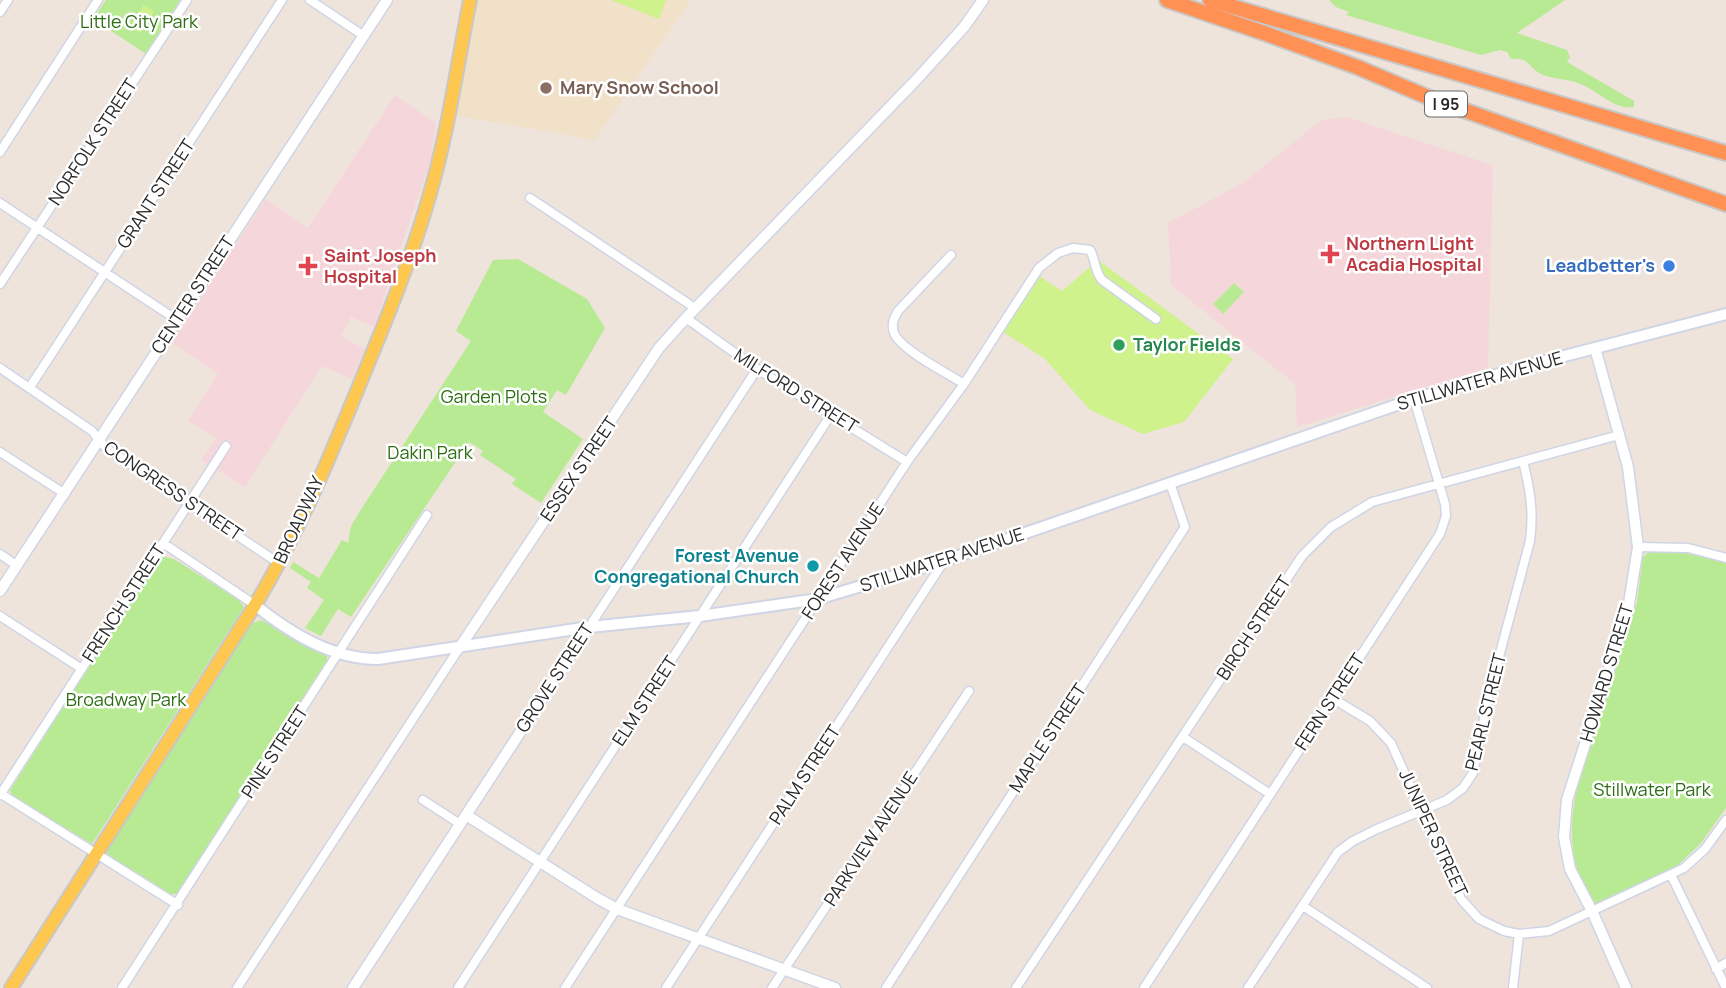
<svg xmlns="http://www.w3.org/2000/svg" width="1726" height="988" font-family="Manrope,sans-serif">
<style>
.education{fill:#f1e1c8}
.medical{fill:#f5d7db}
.green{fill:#b7ea92}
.pitch{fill:#cff28c}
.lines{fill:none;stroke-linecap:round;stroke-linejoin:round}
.minor-casing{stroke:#d0d5e5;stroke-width:11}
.tertiary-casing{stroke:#d0d5e5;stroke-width:13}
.secondary-casing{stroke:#d0d5e5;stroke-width:14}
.primary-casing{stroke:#c8c8c8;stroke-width:16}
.motorway-casing{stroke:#c8c8c8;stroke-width:18}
.minor{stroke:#fff;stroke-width:8}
.tertiary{stroke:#fff;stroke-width:10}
.secondary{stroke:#fff;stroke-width:10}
.primary{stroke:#fec74f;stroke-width:12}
.motorway{stroke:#ff9154;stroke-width:14}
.education-dot{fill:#8d6e63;stroke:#fff;stroke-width:2.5}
.health-dot{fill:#e0444e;stroke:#fff;stroke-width:2.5}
.shop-dot{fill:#3f7fe0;stroke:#fff;stroke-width:2.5}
.leisure-dot{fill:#2e9e5b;stroke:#fff;stroke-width:2.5}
.culture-dot{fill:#0f9aa8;stroke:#fff;stroke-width:2.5}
.labels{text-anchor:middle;stroke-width:5;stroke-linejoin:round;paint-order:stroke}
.shield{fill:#fff;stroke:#6a6a6a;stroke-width:2}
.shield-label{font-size:16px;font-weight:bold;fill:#2a2a2a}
.park-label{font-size:18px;fill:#2d6e13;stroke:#fff}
.education-label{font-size:18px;font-weight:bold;fill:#785e54;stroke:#fff;text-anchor:start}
.street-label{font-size:18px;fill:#2a2a2a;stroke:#fff}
.health-label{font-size:18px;font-weight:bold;fill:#be3a42;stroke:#fff;text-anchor:start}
.shop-label{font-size:18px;font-weight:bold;fill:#366cbe;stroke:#fff;text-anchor:end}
.leisure-label{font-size:18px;font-weight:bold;fill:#27864d;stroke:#fff;text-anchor:start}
.culture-label{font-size:18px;font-weight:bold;fill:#0d838f;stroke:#fff;text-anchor:end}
</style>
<rect width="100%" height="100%" fill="#eee4db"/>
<path class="education" d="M477,0H690L595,140L457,116Z"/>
<path class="medical" d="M395,95L436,123L431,159L374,327L351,317L341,336L365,349L352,379L322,366L245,487L201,460L216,438L188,421L218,374L171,342L266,199L308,228Z
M1347,117L1493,165L1488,368L1297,427L1295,384L1171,285L1168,223L1243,183L1321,120Z"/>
<path class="green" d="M106,0H180L146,54L93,19Z
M1329,0H1565L1517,33L1567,50L1570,57L1567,62L1634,101V107C1616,110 1601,94 1585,86C1572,79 1557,80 1543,75C1528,68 1530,57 1511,59L1507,52L1500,50L1481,55L1346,15L1349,12L1336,7Z
M518,259L587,299L605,328L566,395L557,390L543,412L583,439L541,503L512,484L516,479L480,455L483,451L469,442L351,617L338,609L321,636L305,628L324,600L307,588L311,582L290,568L293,562L319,578L342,540L348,543L351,526L360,511L471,341L456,331L493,260Z
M1234,283L1244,292L1223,314L1213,304Z
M1650,551L1692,553L1726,563V808L1701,843L1676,867L1596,904C1569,873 1568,827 1577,789L1637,602L1643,557Z
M160,556L174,559L239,600L244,607L92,844L13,797L10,790Z
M261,620L327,656V664L180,894H171L109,856L106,851L251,624Z"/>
<path class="pitch" d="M611,0H666L659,19Z
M144,5L154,11L140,33L130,27Z
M1098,260L1233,359L1184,422L1143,434L1090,410L1045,359L1003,332L1039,276L1062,291Z"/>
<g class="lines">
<defs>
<path id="minor" d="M310,0L364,36
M0,12L8,0
M0,152L98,0
M530,198L695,308
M0,203L177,320
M951,255L898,311C894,318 891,324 894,333C901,350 947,373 964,384
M0,284L187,0
M686,318L757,369L907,462
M0,368L92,431L106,448L280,564
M30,387L282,0
M0,452L65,494
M163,543L255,605
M1638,547L1688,548L1726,558
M0,554L16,565
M0,616L82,669
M589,627L757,369
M1332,698L1370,721L1391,743L1461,899L1479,919L1504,931L1519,934L1549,931L1684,868L1705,849L1726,820
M1183,737L1270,794
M1,794L178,905
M0,795L226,446
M423,800L460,824
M1671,875L1726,988
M1303,906L1427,988
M1716,969L1726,963
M122,988L427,515
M237,988L460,647
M458,988L832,413
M565,988L907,462L964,384L1039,268L1058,253L1073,248L1090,250C1096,261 1094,270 1102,280L1156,319
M666,988L944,561
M772,988L969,691
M886,988L1185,527L1170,483
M1016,988L1302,556L1331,527L1372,502L1619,435
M1144,988L1440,534L1446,516L1445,504L1414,399
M1248,988L1338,852L1353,841L1377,829L1447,800L1463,788L1473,773L1489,694L1530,541C1534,512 1530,489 1523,461
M1513,988L1519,934"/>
<path id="tertiary" d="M1595,348L1628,467L1638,547L1628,610L1567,800L1564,837L1570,869L1592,911L1626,988
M0,591L387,0
M460,647L659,348L686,318L917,79L964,27L983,0
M466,815L597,898L617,909L835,988
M353,988L589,627"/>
<path id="secondary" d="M255,605C290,633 332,659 378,659L589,627L700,616L818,599L944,561L1414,399L1522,367L1726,314"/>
<path id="primary" d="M11,988L255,605C298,534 330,457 361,381C386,320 411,260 429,197C448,133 457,66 470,0"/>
<path id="motorway" d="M1167,0L1264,33L1357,67L1430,98L1726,204
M1210,0L1726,153"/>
</defs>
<use href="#minor" class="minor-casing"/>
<use href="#tertiary" class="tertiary-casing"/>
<use href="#secondary" class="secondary-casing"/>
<use href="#primary" class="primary-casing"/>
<use href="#motorway" class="motorway-casing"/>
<use href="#minor" class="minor"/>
<use href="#tertiary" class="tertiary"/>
<use href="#secondary" class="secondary"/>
<use href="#primary" class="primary"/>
<use href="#motorway" class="motorway"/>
</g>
<circle class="education-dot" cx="546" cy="88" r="7"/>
<g class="health-dot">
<path d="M1326.5 243.5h7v7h7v7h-7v7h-7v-7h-7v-7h7z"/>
<path d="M304.5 255.5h7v7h7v7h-7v7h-7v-7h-7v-7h7z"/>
</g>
<circle class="shop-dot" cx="1669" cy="266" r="7"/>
<circle class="leisure-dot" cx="1119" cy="345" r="7"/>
<circle class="culture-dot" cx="813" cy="566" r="7"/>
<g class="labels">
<rect class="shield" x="1425" y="91.5" width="42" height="25" rx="5"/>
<g class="shield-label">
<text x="1446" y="110">I 95</text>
</g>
<g class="park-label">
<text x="139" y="28">Little City Park</text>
<text x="494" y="403">Garden Plots</text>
<text x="430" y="459">Dakin Park</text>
<text x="126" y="706">Broadway Park</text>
<text x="1652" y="796">Stillwater Park</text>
</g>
<g class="education-label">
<text x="560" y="94">Mary Snow School</text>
</g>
<g class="street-label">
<text transform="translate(93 142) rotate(-57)" y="6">NORFOLK STREET</text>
<text transform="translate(156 194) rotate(-57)" y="6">GRANT STREET</text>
<text transform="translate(193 295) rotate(-57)" y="6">CENTER STREET</text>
<text transform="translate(1480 381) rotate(-16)" y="6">STILLWATER AVENUE</text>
<text transform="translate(796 391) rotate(32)" y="6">MILFORD STREET</text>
<text transform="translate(579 469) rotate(-56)" y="6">ESSEX STREET</text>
<text transform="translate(173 491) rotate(34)" y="6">CONGRESS STREET</text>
<text transform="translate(299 520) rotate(-65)" y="6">BROADWAY</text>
<text transform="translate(942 560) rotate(-18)" y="6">STILLWATER AVENUE</text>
<text transform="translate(843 561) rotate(-57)" y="6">FOREST AVENUE</text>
<text transform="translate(124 603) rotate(-57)" y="6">FRENCH STREET</text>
<text transform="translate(1254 628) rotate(-57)" y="6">BIRCH STREET</text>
<text transform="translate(1607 673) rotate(-73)" y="6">HOWARD STREET</text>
<text transform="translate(555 678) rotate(-57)" y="6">GROVE STREET</text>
<text transform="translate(645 701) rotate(-57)" y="6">ELM STREET</text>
<text transform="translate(1330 702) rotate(-57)" y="6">FERN STREET</text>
<text transform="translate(1486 712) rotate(-76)" y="6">PEARL STREET</text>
<text transform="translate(1048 738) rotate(-57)" y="6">MAPLE STREET</text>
<text transform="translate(275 752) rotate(-57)" y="6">PINE STREET</text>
<text transform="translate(805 775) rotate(-57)" y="6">PALM STREET</text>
<text transform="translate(1433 833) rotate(65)" y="6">JUNIPER STREET</text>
<text transform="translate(871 839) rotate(-57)" y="6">PARKVIEW AVENUE</text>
</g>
<g class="health-label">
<text x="1346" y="250">Northern Light<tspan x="1346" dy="21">Acadia Hospital</tspan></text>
<text x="324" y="262">Saint Joseph<tspan x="324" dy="21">Hospital</tspan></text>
</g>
<g class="shop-label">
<text x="1655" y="272">Leadbetter's</text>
</g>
<g class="leisure-label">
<text x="1133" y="351">Taylor Fields</text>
</g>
<g class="culture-label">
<text x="799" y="562">Forest Avenue<tspan x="799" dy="21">Congregational Church</tspan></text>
</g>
</g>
</svg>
